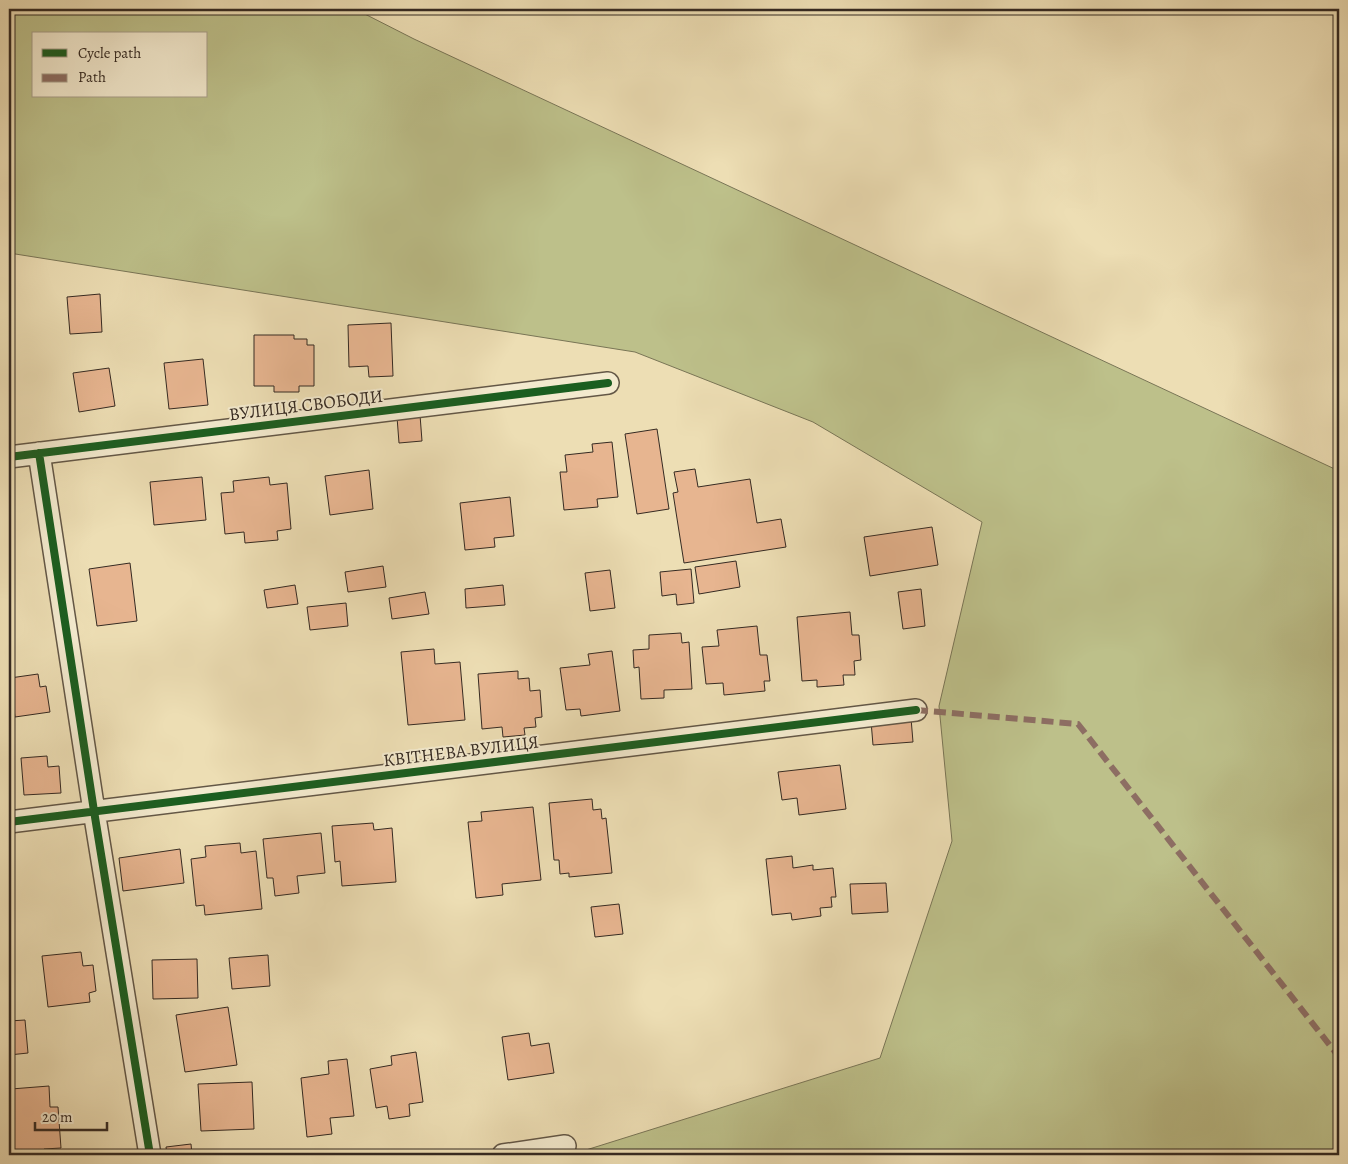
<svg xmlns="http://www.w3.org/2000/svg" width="1348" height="1164" font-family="Alegreya,serif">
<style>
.green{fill:#bdc08a;stroke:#797556;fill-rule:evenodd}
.building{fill:#e7b590;stroke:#352a22}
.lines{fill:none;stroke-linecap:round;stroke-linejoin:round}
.minor-casing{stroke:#635746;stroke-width:24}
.minor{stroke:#f3eace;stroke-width:21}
.quiet{stroke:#8d6e63;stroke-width:6;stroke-dasharray:12 6;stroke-linecap:butt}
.cycleway-casing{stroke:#f3eace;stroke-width:11}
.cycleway{stroke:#1b5e20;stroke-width:8}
.labels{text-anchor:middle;stroke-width:4;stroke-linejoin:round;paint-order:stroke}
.street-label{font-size:18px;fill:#352a22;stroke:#f3eace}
</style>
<rect width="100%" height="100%" fill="#eddeb4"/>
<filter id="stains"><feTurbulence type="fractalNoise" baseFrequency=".004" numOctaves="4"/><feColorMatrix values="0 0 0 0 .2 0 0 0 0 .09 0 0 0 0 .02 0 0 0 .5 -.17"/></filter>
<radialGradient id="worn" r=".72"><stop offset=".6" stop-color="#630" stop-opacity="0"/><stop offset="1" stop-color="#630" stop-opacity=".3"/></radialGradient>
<path class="green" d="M9,9H355L414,39L1339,471V1155H570L880,1058L952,841L939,706L982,522L813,422L635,352L9,253ZM34,34H206V96H34Z"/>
<path class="building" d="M100,294L102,332L70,334L67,297Z
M391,323L393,376L369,377L368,366L349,367L348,325Z
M254,335H294V339H307V345H314V386H299V392H274V386H254Z
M203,359L208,405L169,409L164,363Z
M109,368L115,406L79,412L73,373Z
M420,415L422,441L399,443L397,417Z
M657,429L669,509L637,514L625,434Z
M612,442L618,497L597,499L598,507L564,510L560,472H567L565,455L593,452L592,444Z
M695,469L698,487L750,479L757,523L781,519L786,547L684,563L673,493L678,492L674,472Z
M369,470L373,509L330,515L325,476Z
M202,477L206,520L154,525L150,482Z
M269,477L270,485L287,483L291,529L277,531L278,540L245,543L244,532L225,534L221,493L234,492L233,481Z
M510,497L514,536L494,538L495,547L465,550L460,503Z
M932,527L938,565L870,576L864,537Z
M736,561L740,587L699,594L695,567Z
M130,563L137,621L97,626L89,569Z
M383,566L386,587L348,592L345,572Z
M691,569L694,603L677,605L676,594L662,596L660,572Z
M610,570L615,608L590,611L585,573Z
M295,585L298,604L267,608L264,590Z
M503,585L505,605L466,608L465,589Z
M921,589L925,626L903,629L898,592Z
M425,592L429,614L392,619L389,598Z
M346,603L348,626L310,630L307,607Z
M850,612L852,635H859L861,660L854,661L855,675H843L844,685L817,687V680L802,681L797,617Z
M757,626L760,655H767L770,681H764L765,691L724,695L723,683L706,684L702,647L719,646L717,630Z
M681,633L682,643L689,642L692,689L664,690V698L641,699L639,667L634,668L633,650L649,649V635Z
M434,649L435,664L460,662L465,720L408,725L401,652Z
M612,651L620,711L581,716L580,709L566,710L560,668L590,665L588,654Z
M518,671V679L529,678L530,691L540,690L542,717L535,718L536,727L524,728L525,735L503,737L502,727L482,729L478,674Z
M38,674L40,687L46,686L50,712L15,717L10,678Z
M911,718L913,742L873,745L871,721Z
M47,756L48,767L59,766L61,793L24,795L21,758Z
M840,765L846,809L799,815L797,798L782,800L778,772Z
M592,799L593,810L601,809L602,819L606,818L612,873L569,877V873L560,874L559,860H554L549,803Z
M533,807L541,880L502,884L503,895L476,898L468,822L482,821L481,812Z
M373,823L374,830L392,828L396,882L342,886L340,861L335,862L332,826Z
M321,833L325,873L297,876L299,893L275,896L273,878H267L263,839Z
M240,843L241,853L256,851L262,909L205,915L204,905L196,906L191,859L206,857L205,846Z
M180,849L184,883L123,891L119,858Z
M792,856L793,868L813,865V870L833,868L836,897H831L832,907L820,908L821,916L792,920L791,913L772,915L766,859Z
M886,883L888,912L852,914L850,884Z
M619,904L623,934L595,937L591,907Z
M81,952L83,966L93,965L96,991L89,993L90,1002L48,1007L42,956Z
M268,955L270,986L232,989L229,958Z
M197,959L198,998L153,999L152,960Z
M228,1007L237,1065L185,1072L176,1015Z
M25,1020L28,1053L9,1055V1021Z
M529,1033L531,1046L549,1043L554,1073L508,1080L502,1037Z
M416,1052L423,1102L409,1104L410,1116L389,1119L387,1106L376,1108L370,1069L392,1065L391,1056Z
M347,1059L354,1116L330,1118L332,1134L307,1137L301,1078L329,1074L328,1061Z
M252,1082L254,1129L201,1131L198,1084Z
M49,1086L50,1107H58L61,1148L44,1149L45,1155H9V1112H13L11,1089Z
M191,1144L192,1155H167L166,1147Z"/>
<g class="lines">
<defs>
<path id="minor" d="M39,453L94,811L150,1155
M9,457L608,383
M9,822L916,710
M503,1155L565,1146"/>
</defs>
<use href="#minor" class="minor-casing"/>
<use href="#minor" class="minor"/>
<path class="quiet" d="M916,710L1078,724L1339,1057"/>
<defs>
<path id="cycleway" d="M39,453L94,811L150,1155
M9,457L608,383
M9,822L916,710"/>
</defs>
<use href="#cycleway" class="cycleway-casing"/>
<use href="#cycleway" class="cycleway"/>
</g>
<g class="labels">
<g class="street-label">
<text transform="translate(306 405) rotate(-7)" y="6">ВУЛИЦЯ СВОБОДИ</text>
<text transform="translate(461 751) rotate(-7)" y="6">КВІТНЕВА ВУЛИЦЯ</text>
</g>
</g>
<rect width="1348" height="1164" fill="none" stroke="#eddeb4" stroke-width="30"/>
<rect x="10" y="10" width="1328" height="1144" fill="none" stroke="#352a22" stroke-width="2.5"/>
<rect x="15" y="15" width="1318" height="1134" fill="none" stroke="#352a22"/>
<rect x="32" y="32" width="175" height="65" fill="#f3eace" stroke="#a79d89"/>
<rect x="42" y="49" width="25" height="8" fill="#1b5e20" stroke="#a79d89"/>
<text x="78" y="58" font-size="15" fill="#352a22">Cycle path</text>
<rect x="42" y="74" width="25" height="8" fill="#8d6e63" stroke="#a79d89"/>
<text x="78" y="82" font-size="15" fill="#352a22">Path</text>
<path d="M35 1122v8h72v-8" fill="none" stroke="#352a22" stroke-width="2.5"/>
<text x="42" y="1122" font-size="15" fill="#352a22" stroke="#f3eace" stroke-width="4" paint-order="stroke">20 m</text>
<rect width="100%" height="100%" filter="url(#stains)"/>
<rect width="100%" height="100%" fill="url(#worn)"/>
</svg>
